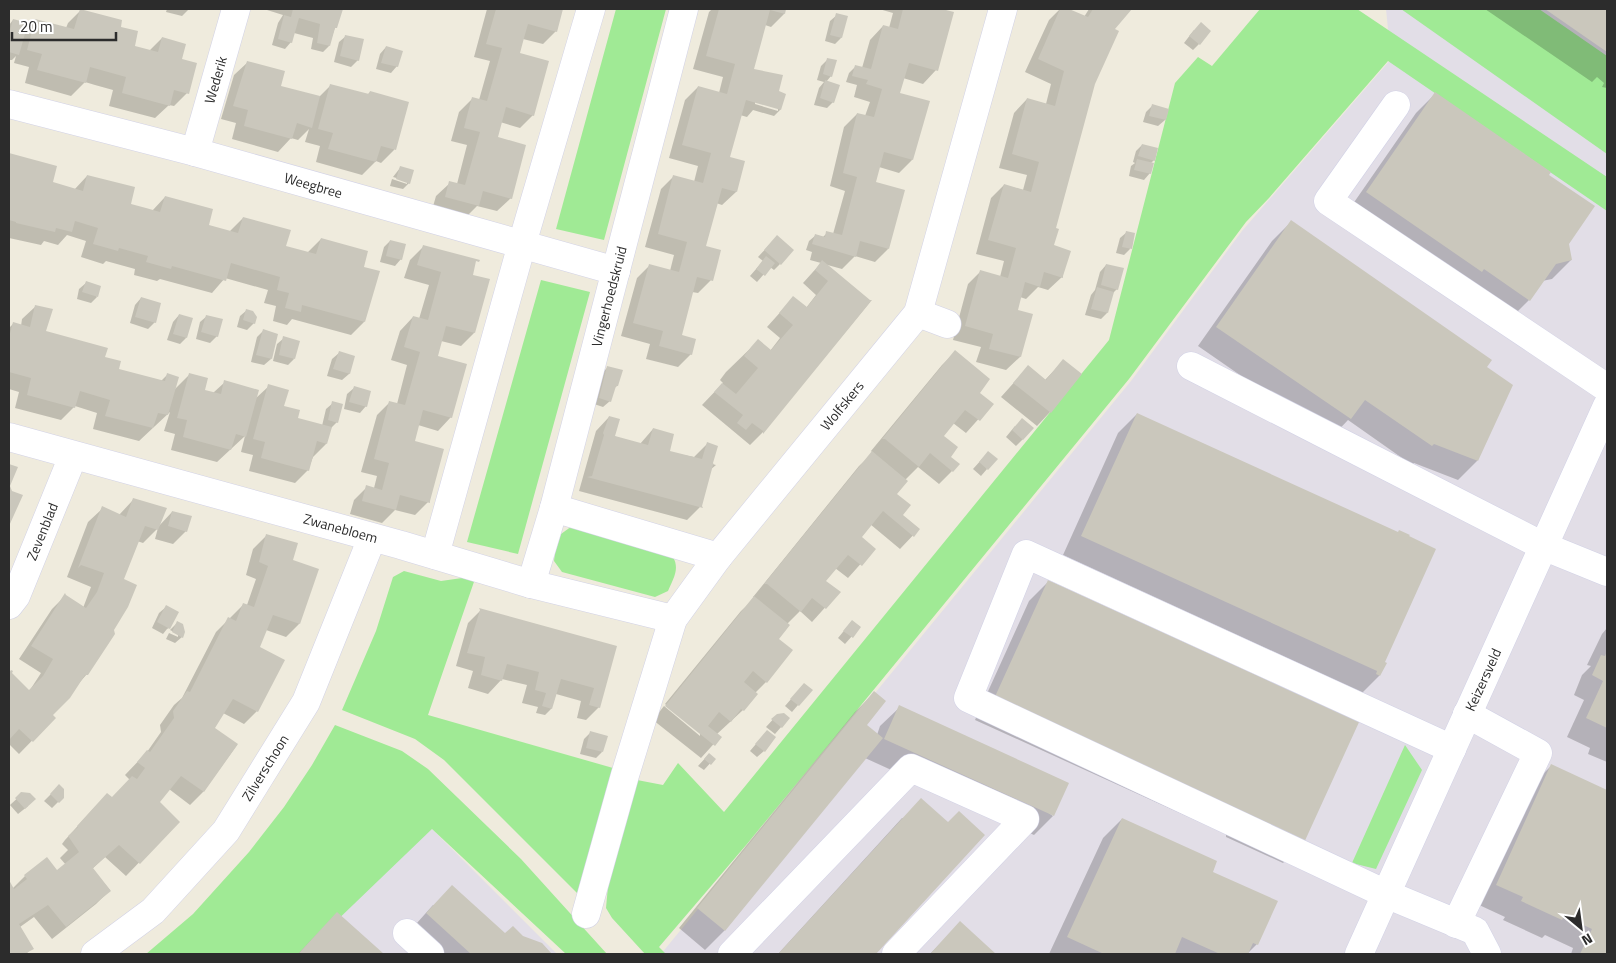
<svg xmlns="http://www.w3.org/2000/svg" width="1616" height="963" font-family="'Titillium Web',sans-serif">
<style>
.industrial{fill:#e2dee7}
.green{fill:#a0ea95}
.shadow{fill:#0003;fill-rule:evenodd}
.building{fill:#cac7bc}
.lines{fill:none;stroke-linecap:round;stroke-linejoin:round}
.minor-casing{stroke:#d2d2e6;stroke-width:29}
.minor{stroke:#fff;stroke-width:28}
.labels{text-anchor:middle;stroke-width:4.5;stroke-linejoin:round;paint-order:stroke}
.street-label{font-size:14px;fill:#2c2c2c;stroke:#fff}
</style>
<rect width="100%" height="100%" fill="#efebdd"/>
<path class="industrial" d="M1386,9H1607V954H661L1131,381L1242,231L1391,59Z
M432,829L557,954H294Z"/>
<path class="green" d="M616,9H666L604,240L556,229Z
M1260,9H1357L1607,177V211L1388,61L1269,198L1246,222L1129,379L747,844L659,947L666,954H645L612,918L606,908L610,864L637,780L663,785L678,763L724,812L1109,340L1175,83L1198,57L1212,66Z
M1401,9H1539L1607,56V154Z
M541,280L590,292L518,554L467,542Z
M572,526L673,557C680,569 673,579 668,591L655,597L562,572L554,561L555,552L561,534Z
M404,571L441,581L476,576L428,715L613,768L580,896L444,760L415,739L342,710L376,631L393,577Z
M335,725L402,751L428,769L521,859L607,954H566L432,829L302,954H146L193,914L249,852L284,807L312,765Z
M1405,745L1422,770L1376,869L1352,863Z"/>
<path class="shadow" d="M167,9H189L182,16L166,12Z
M268,9H341L329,46L323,52L311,49L313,38L294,33L291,42L285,49L272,45L278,23L283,15L267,10Z
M487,9H562L556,31L543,44L523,39L519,54L533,115L520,128L500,122L496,138L511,198L497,211L477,206L464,219L432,210L436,196L450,183L457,184L467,145L451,141L459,112L472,99L479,100L490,61L474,57Z
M712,9H785L784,14L771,27L765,25L752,70L778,92L780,110L774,116L753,110L747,117L740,115L728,158L743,162L736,192L722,205L716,203L704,247L711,280L698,293L692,292L680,336L691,354L678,367L646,359L650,344L621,336L637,278L650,265L670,271L674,255L645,247L661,189L674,176L694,182L698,166L669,158L685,100L698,87L719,93L723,77L693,69L709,12ZM755,102L778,108V111L755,104Z
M879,9H937L952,13L936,70L923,84L903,78L899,94L912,160L899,173L879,167L875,183L888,249L875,262L855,256L842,269L824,264L870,302L763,432L750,445L702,405L723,383L720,380L726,372L758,341L770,351L780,338L767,327L793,298L806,308L816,295L803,283L821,263L810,260L812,252L806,250L809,241L816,235L823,237L827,233L833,234L845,191L830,186L844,127L857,114L865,116L870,102L854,97L857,85L846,82L849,73L856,66L862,68L870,40L883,26L889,28L893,13Z
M1060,9H1066L1084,17L1089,9H1130L1113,30L1094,83L1054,229L1053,246L1062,277L1048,290L1038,287L1026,299L1020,297L1017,311L1031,315L1020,357L1006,370L976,362L981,347L953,340L968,284L981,271L1000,277L1004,261L976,254L991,198L1004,185L1023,190L1027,175L999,168L1014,113L1027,99L1046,104L1051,84L1025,72L1049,20Z
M1485,9H1607V88L1602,87L1604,83L1597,77L1592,82Z
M81,10L119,28L133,47L149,51L162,38L181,60L187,93L174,106L169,105L155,118L109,106L113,90L95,85L85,82L71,96L25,83L29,67L14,63L16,56L12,60H9V25L13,20L25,31L36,20L66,28L68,23Z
M837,15L841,38L835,44L825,41L830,21Z
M1194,30L1199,44L1193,50L1184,43Z
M346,36L358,60L351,67L334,62L339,42Z
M386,47L397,66L391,73L376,69L380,54Z
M828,59L831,76L826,82L833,102L827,108L814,105L819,88L824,82L817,80L821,66Z
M248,62L279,87L319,97L331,85L367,95L370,92L408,103L394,150L381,163L376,161L362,175L316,162L320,146L305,142L309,129L298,140L291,138L278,152L232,139L236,123L221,119L234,75Z
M1435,94L1547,176L1568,243L1571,260L1552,279L1542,281L1529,300L1510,319L1348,211L1416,113Z
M1152,106L1167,110L1165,120L1158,126L1143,122L1146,112Z
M1142,145L1154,160L1150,164V173L1144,180L1129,176L1131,166L1135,163L1133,162L1136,151Z
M9,155L51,183L74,190L87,176L129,204L152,211L165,197L207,226L229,232L243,218L285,247L307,253L321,239L363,268L364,322L351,335L292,319L287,325L273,321L276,306L264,303L268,290L225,278L212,293L160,279L157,281L134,275L135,269L106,261L103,264L81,257L86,241L67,235L58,245L44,241L41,245L9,238Z
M400,168L409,183L403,189L390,186L392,179L407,184V181L393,177Z
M1291,222L1486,367L1477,461L1458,480L1414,463L1412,465L1348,420L1331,438L1198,346L1272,241Z
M1127,232L1130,249L1124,255L1116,253L1120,238Z
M390,241L401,259L395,266L380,262L384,247Z
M771,243L780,264L774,270L770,267L757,282L750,276L763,261L758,257Z
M423,247L471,276L488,280L474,333L461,346L441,341L436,357L451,417L438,431L418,425L414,442L428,502L415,515L395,510L382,523L350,514L354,500L367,487L374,488L377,476L361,472L377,415L390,402L397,404L407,365L391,360L400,331L413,317L419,319L429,285L404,278L410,260Z
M1106,265L1117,289L1113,293L1107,313L1101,319L1085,315L1091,295L1095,290L1100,272Z
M86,283L97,297L91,303L77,299L79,289Z
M141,298L155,322L148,329L130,323L135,305Z
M36,306L45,332L104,357L118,370L161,381L167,375L174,390L190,374L204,391L213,393L225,382L255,399L269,386L283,407L296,419L322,426L326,409L333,403L337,422L330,429L326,444L313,457L308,470L295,483L249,471L253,455L241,452L245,436L217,462L171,450L175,434L164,431L170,412L139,441L93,429L97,413L75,406L61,420L15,408L19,392L9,389V328L13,324L21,326L22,319Z
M247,310L254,323L247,330L237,327L240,316Z
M179,315L186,338L180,344L167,340L173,322Z
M207,316L217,336L210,343L196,339L200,322Z
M263,331L271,359L264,365L251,362L257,337Z
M284,338L294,359L288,365L273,361L277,344Z
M955,352L978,393L992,404L966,433L953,423L943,436L952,471L939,484L918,467L905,480L895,494L902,515L919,529L900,549L870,524L860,537L874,549L848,578L835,568L824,581L839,592L812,622L800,611L787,624L777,639L766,682L755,693L743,710L717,734L720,737L701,758L653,720L664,706L700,736V733L665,704L741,611L755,598L753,597L859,466L873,453L871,451L942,365Z
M339,353L354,357L349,374L342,380L327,376L332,359Z
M1063,361L1080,374L1050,412L1037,426L1001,397L1028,367L1045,380Z
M607,368L617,386L613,389L610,401L603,407L594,404L601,374Z
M354,388L366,406L360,413L344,409L347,394Z
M1137,414L1385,664L1379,676L1360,695L1357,694L1359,691L1063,555L1118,433Z
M609,417L613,436L640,444L653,429L668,452L694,457L707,444L712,464L716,465L710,470L700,507L687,520L579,491L596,431Z
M1015,426L1023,439L1016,446L1006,437Z
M982,459L987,469L981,476L973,469Z
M133,500L158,527L172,512L186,531L173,544L155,539L158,528L143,543L137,541L87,674L51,715L54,718L19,754L9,744V674L10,673L29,691L30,690L41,673L19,659L52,609L65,596L83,608L91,587L67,577L88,522L102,509L119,515Z
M266,536L292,561L299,624L286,637L266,630L259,647L257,711L244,724L223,713L214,728L237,745L203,792L190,805L169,789L158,803L178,822L126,876L105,857L92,869L110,890L96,904L52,939L34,917L20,927L32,948L26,954H9V883L12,889L25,876L47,859L57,872L66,865L60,858L68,850L62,844L65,840L94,808L112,799L130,780L125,775L147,752L161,732L160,725L174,705L182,698L216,632L244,604L247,605L256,579L246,575L253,549Z
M1048,582L1300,696L1302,844L1283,863L1226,837V834L975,720L1029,601Z
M166,607L169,628L167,629L163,634L152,628L159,613Z
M481,610L616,647L599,707L586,720L577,718L581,701L556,694L551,709L545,715L536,713L538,707L522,703L527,685L502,679L488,694L468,688L473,671L456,666L468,623Z
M852,621L860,627L845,644L838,638Z
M178,622L182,637L175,643L166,639L169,633L178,637V634L170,630Z
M1607,628V762L1588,754L1590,748L1567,737L1584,700L1574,695L1582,675L1591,666L1587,665L1602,634Z
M804,684L798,705L792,712L785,706Z
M874,693L865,725L877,735L880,726L900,707L1053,816L1034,835L865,758L724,931L705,950L679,928L855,712Z
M777,715L788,719L775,734L766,727Z
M591,732L602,752L596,758L580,754L584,739Z
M761,738L764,751L757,757L750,751Z
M709,754L714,759L704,770L698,766Z
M1551,766L1607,791V954H1571L1573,948L1545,935L1542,938L1503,920L1505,917L1477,904L1532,785Z
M59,786L63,797L52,808L44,801Z
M22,794L28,806L18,814L10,805Z
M902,818L948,824L984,835L875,954H778Z
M1122,819L1211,872L1257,944L1247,954H1049L1103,838Z
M433,905L505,935L522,937L542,944L551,954H431L408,933Z
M337,913L382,954H298Z
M960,923L994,954H930Z"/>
<path class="building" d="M80,9L122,20L121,27L138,31L135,46L158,52L162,37L186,44L182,59L197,63L189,94L174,90L170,106L122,93L126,77L90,67L86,83L37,70L42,54L27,50L35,19L74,29Z
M293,9H343L337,28H335L330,46L317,43L320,24L299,18L292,43L278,39L284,15L291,17Z
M496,9H563L557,32L528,24L524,38L520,53L549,61L534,116L506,107L498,137L526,145L512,199L483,191L479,206L445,197L449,181L465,185L480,132L464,128L468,112L472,97L487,101L502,48L486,44Z
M719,9H786L785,14L770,10L754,69L783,75L779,91L786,94L781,110L746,100L730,157L745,161L737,192L722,188L706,246L721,250L717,266L713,281L697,277L682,335L696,339L692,355L659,346L663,331L633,323L649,264L679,272L687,242L658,234L673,175L703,183L711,153L682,145L698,86L727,94L735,64L706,56Z
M903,9H942L954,12L938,71L909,63L900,93L930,101L913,160L884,152L876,182L905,190L889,249L860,241L856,257L812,244L815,234L825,237L826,231L842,235L857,177L843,173L857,113L874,117L882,89L866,84L868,80L852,76L855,65L871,69L883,25L898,29Z
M1060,9H1069L1088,17L1093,9H1132L1115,29L1119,31L1095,84L1056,228L1059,229L1054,245L1071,251L1063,276V278L1044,272L1040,287L1025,282L1018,310L1033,314L1021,357L989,349L993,334L965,326L980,270L1008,278L1016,248L988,240L1004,184L1031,192L1039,162L1012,154L1027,98L1055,106L1064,71L1038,59Z
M1545,9H1607V52Z
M836,13L848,16L842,38L830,35Z
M13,19L28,23L19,55L9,52V34Z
M1201,22L1211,31L1200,45L1189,36Z
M345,35L364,39L359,61L340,56Z
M386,46L403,51L398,67L381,63Z
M827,58L837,60L832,77L823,74Z
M247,61L285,71L281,86L320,96L312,128L297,123L292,139L244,126L248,110L233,106Z
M825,80L840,85L834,103L820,98Z
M330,84L369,94L370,91L409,102L396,150L381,146L376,162L328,149L333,133L318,129Z
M1435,92L1551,172L1549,175L1595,206L1569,244L1572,260L1556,264L1530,301L1484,269L1482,272L1366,192Z
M1152,104L1169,109L1166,120L1149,116Z
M1142,144L1158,148L1155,161L1138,156Z
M9,153L57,166L53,182L83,191L87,175L135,187L131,204L146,208L160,212L165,196L213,209L209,225L238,233L243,217L291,230L286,246L316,254L321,238L368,251L364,267L380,271L365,322L302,305L301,312L285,308L289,293L277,290L280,277L231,263L226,281L172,266L171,269L146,262L148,256L119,248L118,251L93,244L98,228L75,221L72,232L56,228L55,232L16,223V222L9,220Z
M1137,159L1154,163L1151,174L1134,170Z
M400,166L414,170L410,184L396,179Z
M1291,220L1492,360L1487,367L1513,385L1478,461L1434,444L1432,446L1365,400L1351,419L1216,327Z
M1126,231L1135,233L1132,249L1122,247Z
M777,235L794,250L781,265L764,250Z
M390,240L406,244L402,260L386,256Z
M423,245L480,260L479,262L476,261L473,275L490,279L475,333L446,326L438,356L467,364L452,418L423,410L415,441L444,449L430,501V503L400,495L396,510L362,501L366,485L382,490L389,463L374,459L389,401L405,405L420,352L404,347L413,316L428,320L441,272L417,265Z
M766,256L775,263L765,276L756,269Z
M822,260L870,300H872L763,434V431L752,423L746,430L737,423L743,415L714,392L722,383L736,394L758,368L744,356L751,347L758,339L771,350L793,325L779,313L793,296L807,307L828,281L815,270Z
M1106,264L1124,268L1118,290L1101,285Z
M86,281L101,286L98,297L82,292Z
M1097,287L1114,292L1108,313L1091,309Z
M141,297L161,303L156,323L135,317Z
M35,305L53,309L46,331L108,348L105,357L121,361L119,369L165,381L167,373L179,377L168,415L158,413L153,428L105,416L110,400L80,391L75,408L27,395L31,378L9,372V337L13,322L30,327Z
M246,309L253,311L257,317L255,324L243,320Z
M179,314L193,318L187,338L173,334Z
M206,315L223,319L218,337L201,332Z
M263,329L278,334L272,359L256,355Z
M283,336L300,341L295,359L279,355Z
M955,350L990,379L980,393L994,404L980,421L965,410L944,436L958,447L951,457L960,464L953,472L930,453L919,467L885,439H882Z
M339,351L355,356L350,374L333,369Z
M1063,359L1082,374L1051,413L1013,383L1028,365L1046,380Z
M607,366L623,370L618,386H616L611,402L599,398Z
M189,373L208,378L205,390L221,394L224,380L259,390L246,437L236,434L231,450L183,437L187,420L177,418Z
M268,384L289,390L284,406L300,410L298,418L332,427L327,444L317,441L309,471L261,458L265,442L253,439Z
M354,386L371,391L367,407L349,402Z
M332,401L343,404L338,423L328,420Z
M1137,413L1398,532L1399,530L1410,535L1409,536L1436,549L1385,662L1387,663L1380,676L1376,674L1377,671L1081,536Z
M609,416L620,419L615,436L648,445L653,428L674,434L670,451L702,459L707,442L718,446L713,463L714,465H713L702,506L703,508L587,477L592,476L604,435L603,433Z
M1022,418L1034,428L1023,440L1012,430Z
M872,451L908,481L897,494L911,505L903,515L920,529L914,537L883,511L862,537L876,549L862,566L848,555L826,581L841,592L826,609L812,598L801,612L767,584H764Z
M988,451L998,459L988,470L979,462Z
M9,464L18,467L10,486L12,491L23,495L9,526Z
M133,498L167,508L158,530L145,526L124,579L137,585L128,607L114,630L115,634L88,675H85L70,698L53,715L56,718L33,742L19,729L9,740V673L11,670L13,671L12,673L29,690L43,676L53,659L31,646L65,593L66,595L86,608L97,592L104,573L81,565L78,568L102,506L126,517Z
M172,511L192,516L187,532L168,526Z
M266,534L298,543L293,560L319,569L300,624L273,615L260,647L285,660L258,712L233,699L215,728L238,744L204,792L181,776L160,802L180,822L140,864L119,845L93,868L111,891L66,927L48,905L19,924L34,949L24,954H9V880L14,889L27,879L24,875L47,857L57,870L79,852L68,836L78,827L77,826L107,793L112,797L132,776L137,779L145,768L137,762L147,750L150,752L174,718L173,711L187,691L190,692L228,617L236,621L243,603L254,607L268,566L259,562Z
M1048,580L1300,695L1301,693L1360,720L1303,845L993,701Z
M754,596L790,625L779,639L793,650L767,683L753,671L744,682L758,694L744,711L741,709L731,722L719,712L708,726L722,737L715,746L665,706Z
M166,605L179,612L170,629L157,622Z
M479,608L617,646L600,708L589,705L594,688L561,679L552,709L542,706L546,693L535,690L539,672L507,664L502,681L481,675L485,657L467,653L480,610Z
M852,620L861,627L853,638L843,631Z
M177,621L183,624L185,632L183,638L172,632Z
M1607,651V728L1586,718L1603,681L1592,675L1601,655L1605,656Z
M804,683L813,690L799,706L790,699Z
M874,691L886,701L867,725L883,738L725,931L697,908Z
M899,705L1069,783L1054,816L884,739Z
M784,713L790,718L782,728L771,719L777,714Z
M767,730L776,737L765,752L755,744Z
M590,731L608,736L603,752L586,748Z
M709,753L716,759L711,765L704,759Z
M1551,764L1607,790V954H1580L1592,929L1564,916L1562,920L1521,901L1523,897L1496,885Z
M59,784L64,789V798L59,803L50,794Z
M21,792L30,793L36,799L25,809L15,798Z
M921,798L948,822L959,811L985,835L876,954H778Z
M1122,818L1217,861L1213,872L1278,901L1258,945L1253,943L1248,954H1220L1182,937L1175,954H1104L1067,937Z
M452,885L505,933L513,926L523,936L542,943L552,954H471L426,913Z
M337,912L346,920L384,954H298Z
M960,921L996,954H930Z"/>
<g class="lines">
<defs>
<g id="minor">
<path id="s1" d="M9,104L195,152L616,271"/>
<path d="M1396,105L1328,201L1607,388"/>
<path id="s2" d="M195,152L236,9"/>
<path d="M918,313L947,324"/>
<path d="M1191,366L1543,546L1607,572"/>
<path id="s3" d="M9,437L401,545L531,584L673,619"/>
<path d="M554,508L718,557"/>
<path d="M435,555L522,244L591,9"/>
<path id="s4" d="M531,584L554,508L684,9"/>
<path id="s5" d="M9,605L16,596L73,456"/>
<path d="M1452,749L1026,554L968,698L1386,894L1475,931L1487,954"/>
<path id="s6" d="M586,914L625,775L673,619L718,557L918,313L1003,9"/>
<path d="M1456,924L1538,753L1467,714"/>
<path d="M407,933L430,954"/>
<path id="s7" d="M95,954L153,911L226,831L306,702L372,538"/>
<path d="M732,954L911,768L1025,819L896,954"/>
<path id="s8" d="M1359,954L1607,406"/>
</g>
</defs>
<use href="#minor" class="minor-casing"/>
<use href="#minor" class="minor"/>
</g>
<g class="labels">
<g class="street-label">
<text dy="5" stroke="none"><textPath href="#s2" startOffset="75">Wederik</textPath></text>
<text dy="5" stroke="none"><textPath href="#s1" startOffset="315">Weegbree</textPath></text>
<text dy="5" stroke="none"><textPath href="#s4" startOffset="298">Vingerhoedskruid</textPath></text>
<text dy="5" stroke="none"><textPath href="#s6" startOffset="580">Wolfskers</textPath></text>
<text dy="5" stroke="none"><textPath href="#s3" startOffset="344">Zwanebloem</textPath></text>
<text dy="5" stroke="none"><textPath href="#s5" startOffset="81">Zevenblad</textPath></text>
<text dy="5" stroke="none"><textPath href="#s8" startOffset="301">Keizersveld</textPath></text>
<text dy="5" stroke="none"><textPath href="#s7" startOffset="255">Zilverschoon</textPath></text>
</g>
</g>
<rect width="1616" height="963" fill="none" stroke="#2c2c2c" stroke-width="20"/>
<g transform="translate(1581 928) rotate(151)" stroke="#ffffff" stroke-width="4" paint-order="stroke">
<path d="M0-4L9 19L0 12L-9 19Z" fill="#2c2c2c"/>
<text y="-8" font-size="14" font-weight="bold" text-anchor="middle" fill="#2c2c2c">N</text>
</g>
<path d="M12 32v8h104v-8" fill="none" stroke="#2c2c2c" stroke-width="2.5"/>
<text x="20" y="32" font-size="15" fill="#2c2c2c" stroke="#ffffff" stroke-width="4" paint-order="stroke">20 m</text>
</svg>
